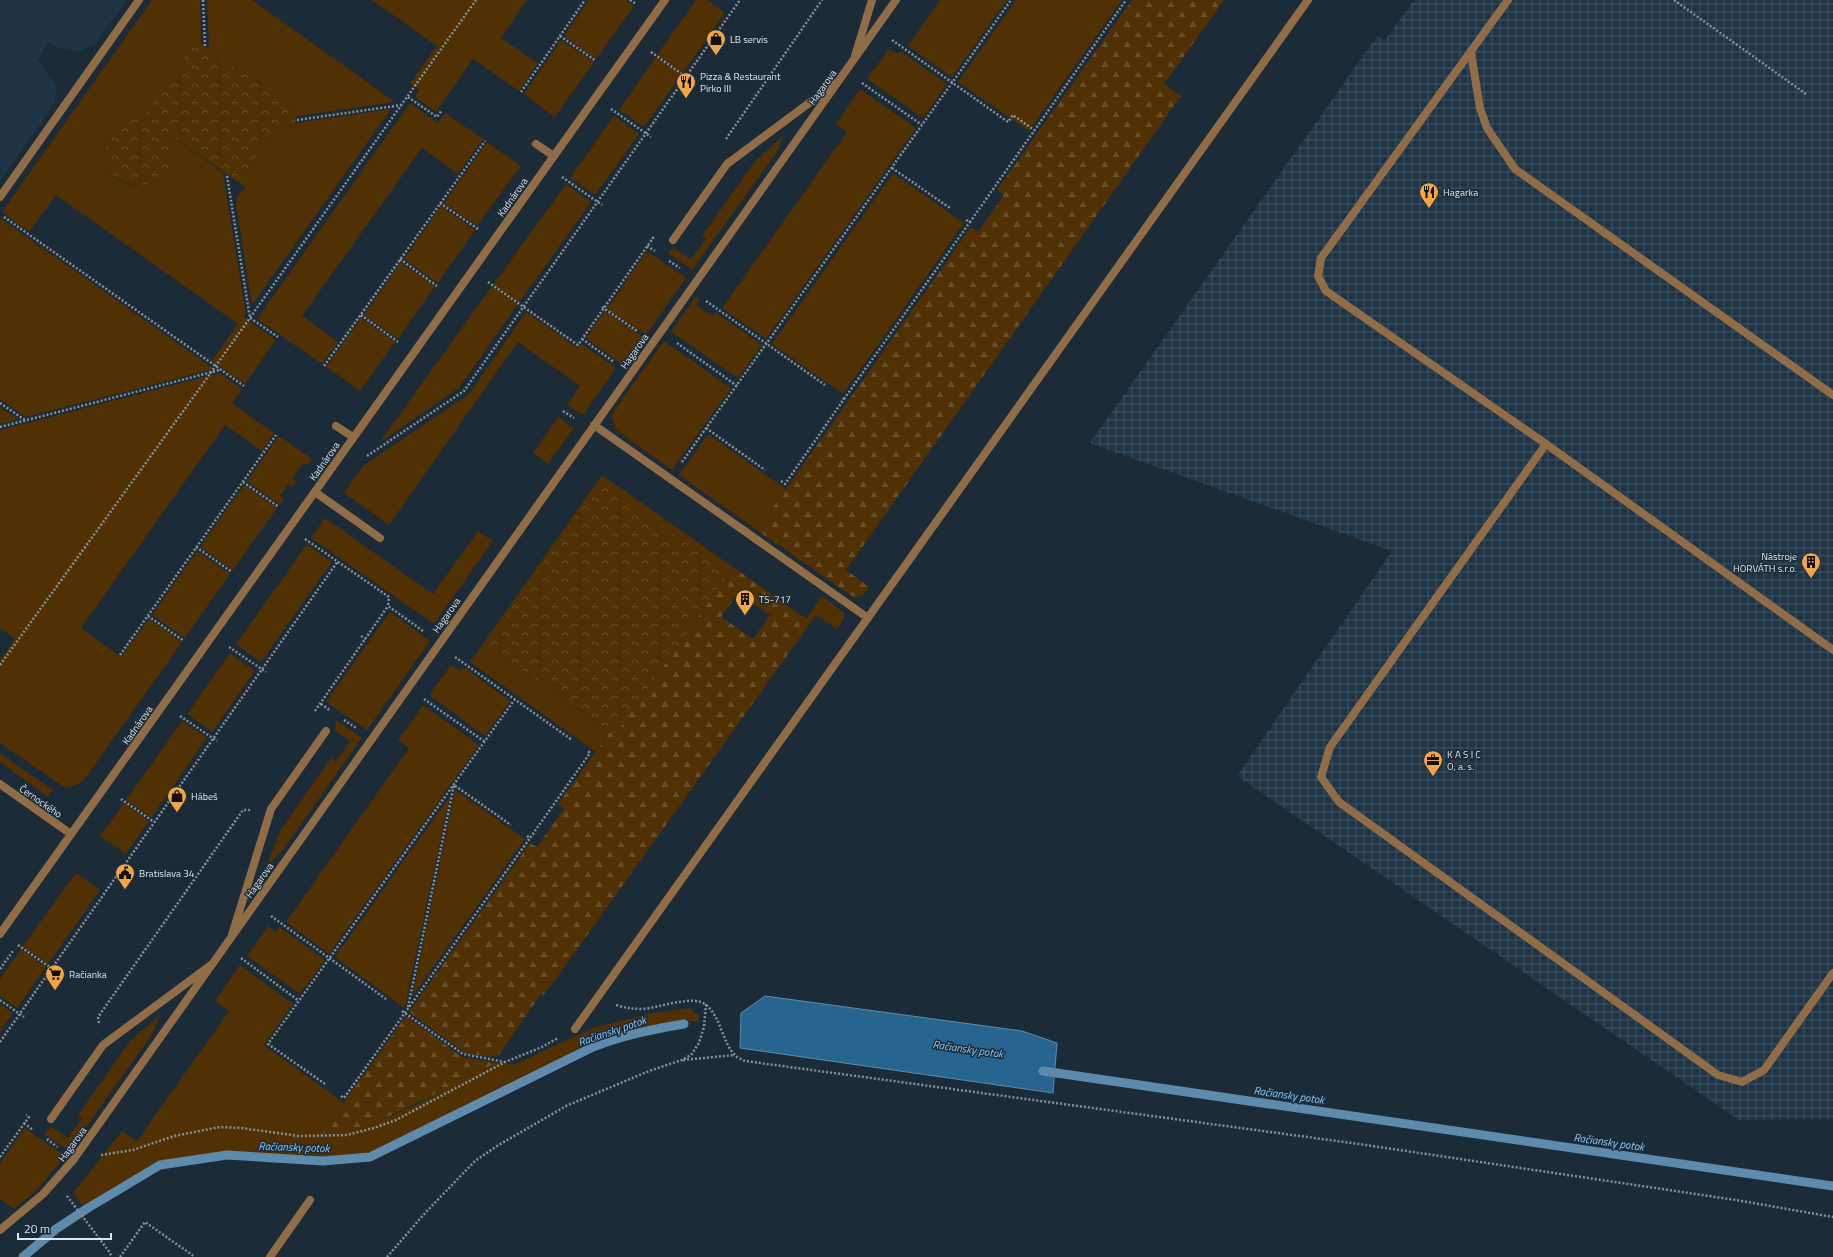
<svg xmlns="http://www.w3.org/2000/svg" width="1833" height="1257" font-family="'Titillium Web',sans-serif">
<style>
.built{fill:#1f3546}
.industrial{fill:url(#industrial-grid)}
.grass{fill:#513003}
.forest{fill:url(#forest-firs);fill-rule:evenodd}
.park{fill:url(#park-crowns)}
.water{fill:#286490;stroke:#5e8bac}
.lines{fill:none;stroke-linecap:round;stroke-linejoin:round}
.stream{stroke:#5e8bac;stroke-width:9}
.path{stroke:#84919b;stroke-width:2.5;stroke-dasharray:2 2;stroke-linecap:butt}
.service{stroke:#906d47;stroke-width:8}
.minor{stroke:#906d47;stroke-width:8}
.labels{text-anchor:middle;stroke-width:3;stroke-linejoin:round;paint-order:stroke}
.poi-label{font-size:10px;fill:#dce6ee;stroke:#1b2b37;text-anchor:start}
.street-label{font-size:10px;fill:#dce6ee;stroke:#1b2b37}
.water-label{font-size:11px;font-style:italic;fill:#89cafd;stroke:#1b2b37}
</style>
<defs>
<pattern id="industrial-grid" width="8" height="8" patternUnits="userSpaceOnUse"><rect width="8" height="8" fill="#1f3546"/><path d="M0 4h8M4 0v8" fill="none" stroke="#3f5261"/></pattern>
<pattern id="forest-firs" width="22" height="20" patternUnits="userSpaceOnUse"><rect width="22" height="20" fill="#513003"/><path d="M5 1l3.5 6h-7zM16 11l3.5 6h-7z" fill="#694e28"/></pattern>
<pattern id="park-crowns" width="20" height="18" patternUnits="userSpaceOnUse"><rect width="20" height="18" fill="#513003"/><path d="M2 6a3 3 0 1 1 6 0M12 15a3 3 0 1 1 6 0" fill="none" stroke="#694e28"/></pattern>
</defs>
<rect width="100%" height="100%" fill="#1b2b37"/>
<path class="built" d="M0,0H127L95,44L81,51H72L56,47L49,42L37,60L53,80L56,86L55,103L0,181Z"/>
<path class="industrial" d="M1414,0H1833V1119L1739,1120L1237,776L1392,551L1090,443L1377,36L1385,40Z"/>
<path class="grass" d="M152,0H200L201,43L197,40L143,118C130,118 120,127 109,136C105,140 105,148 105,153C107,205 193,191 168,133L223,173L246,314L244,317L276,340L245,384L212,361L238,324L56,195L29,232L2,212Z
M207,0H252L395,102L297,116V111L209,49Z
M372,0H527L501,38L538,63L519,91L473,59L436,112L415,97L419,90L410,83L437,46Z
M589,0H626L634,6L596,59L564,36Z
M696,0H707L725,13L683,73L657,55Z
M940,0H1007L952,77L908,46Z
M1016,0H1122L1029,131L958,82Z
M561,40L594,62L555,117L524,94Z
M889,49L897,54L900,51L947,84L923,118L867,79Z
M656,57L682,74L644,127L619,110Z
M860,89L916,128L766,339L722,308L847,132L836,124Z
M410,103L438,123L445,113L483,139L458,174L422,148L302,316L338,342L322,364L257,319Z
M391,109L252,305L236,204C237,196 238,192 246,188L238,182L282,120L295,129L296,123Z
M614,116L639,134L595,195L570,178Z
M783,136L777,152L692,270L667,252L675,249L691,259L706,239L702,236L755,161Z
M487,142L521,166L477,226L444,203Z
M893,173L964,223L843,394L772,344Z
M566,184L591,202L519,303L493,285Z
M441,206L475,230L438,283L404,259Z
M0,218L214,369L26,417L0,399Z
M647,251L686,278L646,335L607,309Z
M401,262L435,286L398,339L364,315Z
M492,286L518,304L459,388L379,443Z
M695,297L699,299L696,305L712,316L715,312L762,345L738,378L671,332Z
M605,311L644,338L624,366L586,338Z
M526,312L578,348L582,344L616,368L583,415L567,405L580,386L518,342L389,525L344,493L363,466L469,394Z
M361,318L395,342L360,391L326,367Z
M664,341L731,388L672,470L616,430L611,415Z
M220,373L242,389L232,403L274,433L262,451L225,425L81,628L121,657L149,619L182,642L84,780L75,786L64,787L0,743V660L15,639L0,628V430Z
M0,407L18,419L0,424Z
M558,417L574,428L548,464L533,453Z
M708,434L786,489L757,530L679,475Z
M279,436L312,459L307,465L303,463L292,479L296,482L292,487L288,485L280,496L284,499L280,505L247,481Z
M602,475L733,567L729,573L600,483L486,644L610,732L596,752L470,662Z
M244,485L277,508L233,570L200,547Z
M325,518L433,594L478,531L493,541L434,624L311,538Z
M307,544L332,562L261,662L236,644Z
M197,551L230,574L185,638L152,615Z
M822,596L844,613V619L837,629L816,615L811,622L806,619Z
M390,612L430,641L367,730L326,702Z
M230,653L255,671L212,732L187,714Z
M451,665L461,671L464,667L510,701L485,736L429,695Z
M423,705L479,745L329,954L286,922L409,748L398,740Z
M336,720L362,738L282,851L267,865L280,831L331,758L336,761L350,741L335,730Z
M182,721L207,738L151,818L126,800Z
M0,753L53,790L48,797L0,762Z
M455,790L525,839L412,997Z
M450,796L405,1006L404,1008L335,957Z
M124,803L149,821L126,854L100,836Z
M76,873L100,890L48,964L23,946Z
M268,926L276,932L279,927L325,960L300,994L247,956Z
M21,949L46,967L17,1008L0,996V979Z
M240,965L293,1004L264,1045L344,1103L323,1133L370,1125L420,1103L493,1064V1062L513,1065L593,1028L652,1013L689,1008L698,1015L699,1022L685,1021L642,1029L593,1044L369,1154L321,1159L227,1153L158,1163L84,1208L73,1193L122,1131L137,1141L229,1011L215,1001Z
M0,1004L13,1013L0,1032Z
M160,1015L153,1033L69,1151L44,1134L52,1127L68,1138L82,1118L78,1115L130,1041Z
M25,1128L65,1156L38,1189L14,1209L0,1199V1163Z"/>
<path class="forest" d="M1132,0H1224L1164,84L1181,96L846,570L869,587C864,594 861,599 852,596L757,530L971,227L978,232L1004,195L997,190Z
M733,567L811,622L553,983L543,995L541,994L499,1055L491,1057L465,1053L409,1012L530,843L537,847L564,809L558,804L610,732L615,734ZM738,593L770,615L753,639L721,617Z
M406,1016L462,1057L493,1062V1064L463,1081L370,1125L351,1130L322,1133Z"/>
<path class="park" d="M197,40L297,111L295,129L282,120L238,182L168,133C170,140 174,147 173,154C170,203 91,191 107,140C112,123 128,119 143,117Z
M600,482L729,573L615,735L486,644Z"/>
<path class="water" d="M765,996L1022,1031L1057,1043L1053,1093L740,1048L741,1013Z"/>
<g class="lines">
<path class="stream" d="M1043,1071L1833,1186
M23,1257L56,1229L88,1208L160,1165L227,1155L323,1161L370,1157L593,1047C623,1035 653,1029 684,1024"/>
<path class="path" d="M203,0L205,46
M630,0L636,4
M1674,0L1806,94
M560,36L596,61
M892,40L1008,122L1013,115L1034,130
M651,52L686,77
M862,83L922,125
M521,92L585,0
M408,97L437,117L442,110
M611,109L651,137
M297,120L402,105
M726,139L822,0
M892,168L950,208
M227,176L250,318L278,337
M562,177L602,205
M440,203L478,229
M4,217L244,386
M966,220L970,222L1126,0
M647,246L655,251
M400,259L437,286
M669,261L680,268
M488,282L578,345L653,238L651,237
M706,301L825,385
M602,307L637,331
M361,315L398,342
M582,339L614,362
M677,343L737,386
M324,366L485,141
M844,399L970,222
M0,403L25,420
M563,411L574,418
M0,427L220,370
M706,428L765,470
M367,456L464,391L740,0
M682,462L1011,0
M781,481L785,484L844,399L841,397
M243,482L279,507
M305,539L389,597L388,606L423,631
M196,547L232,572
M148,616L184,641
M361,636L366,639
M229,647L266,672
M120,655L276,435
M455,657L572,740
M0,665L215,367L476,0
M424,699L485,742
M321,704L331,711
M315,711L388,606
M180,716L217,741
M344,720L356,728
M121,799L154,822
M527,836L530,838L590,753L588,751
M271,916L386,999
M18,945L51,968
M241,958L299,1001
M0,969L13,951
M0,1000L24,1017
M616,1005C626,1008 633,1009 643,1009C658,1008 694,994 706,1005C721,1017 723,1044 735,1055C737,1058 742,1059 745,1061L1359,1144L1736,1200L1833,1217
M408,1007L454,785L511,825
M402,1011L463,1054L505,1062
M99,1023L98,1017L243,810H250
M0,1042L338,561
M683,1060L735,1055
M325,1084L268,1044L515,699
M341,1096L344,1098L530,838
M24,1123L33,1130
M47,1139L57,1147
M101,1155L133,1150L174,1136L220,1127L241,1128L299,1136L347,1135L374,1128L396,1120L505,1062L542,1047L558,1038
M0,1157L29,1117L26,1115
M67,1196L108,1250L112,1257
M120,1257L145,1222L195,1257
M387,1257L425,1213L475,1161L497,1146L566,1106L649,1071L682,1060L691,1055L699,1043L704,1027L706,1004"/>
<path class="service" d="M1508,0L1321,258L1318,276L1326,291L1546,444L1833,650
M1471,53L1480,108L1487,128L1515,169L1833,395
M855,56L872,0
M536,144L554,156
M0,197L139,0
M673,240L727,164L836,83
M594,425L868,618
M336,426L353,437
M1546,444L1330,747L1321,777L1339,802L1718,1075L1742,1082L1764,1070L1833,973
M315,492L380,538
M232,935L271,809L326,731
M575,1029L1308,0
M51,1119L103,1045L211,965
M270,1257L310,1200"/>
<path class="minor" d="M0,784L71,834
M0,934L665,0
M0,1230L43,1194L74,1159L896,0"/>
</g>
<defs>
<symbol id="shop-pin" viewBox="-11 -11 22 30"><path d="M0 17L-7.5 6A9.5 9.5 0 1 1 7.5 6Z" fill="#f3a443" stroke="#1b2b37"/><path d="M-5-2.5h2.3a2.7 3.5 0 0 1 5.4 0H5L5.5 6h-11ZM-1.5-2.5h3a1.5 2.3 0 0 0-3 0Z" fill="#111"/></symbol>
<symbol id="restaurant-pin" viewBox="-11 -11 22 30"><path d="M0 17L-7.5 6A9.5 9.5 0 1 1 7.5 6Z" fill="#f3a443" stroke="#1b2b37"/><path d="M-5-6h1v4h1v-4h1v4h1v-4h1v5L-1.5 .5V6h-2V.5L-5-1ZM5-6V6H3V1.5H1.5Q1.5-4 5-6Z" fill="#111"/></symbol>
<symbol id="building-pin" viewBox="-11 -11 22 30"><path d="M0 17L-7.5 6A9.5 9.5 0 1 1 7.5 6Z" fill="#f3a443" stroke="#1b2b37"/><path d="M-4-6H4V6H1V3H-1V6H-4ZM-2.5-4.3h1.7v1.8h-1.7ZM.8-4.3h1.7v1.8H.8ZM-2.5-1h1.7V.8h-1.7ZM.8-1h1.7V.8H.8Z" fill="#111"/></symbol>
<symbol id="office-pin" viewBox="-11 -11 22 30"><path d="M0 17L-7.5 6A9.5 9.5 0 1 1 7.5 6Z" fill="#f3a443" stroke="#1b2b37"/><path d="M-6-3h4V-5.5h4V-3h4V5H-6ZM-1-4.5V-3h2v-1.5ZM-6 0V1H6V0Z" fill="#111"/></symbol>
<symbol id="civic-pin" viewBox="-11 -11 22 30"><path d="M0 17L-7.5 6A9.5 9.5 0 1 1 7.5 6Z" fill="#f3a443" stroke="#1b2b37"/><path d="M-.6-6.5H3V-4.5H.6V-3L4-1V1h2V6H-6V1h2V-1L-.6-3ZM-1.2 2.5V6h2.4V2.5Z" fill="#111"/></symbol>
<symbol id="supermarket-pin" viewBox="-11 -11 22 30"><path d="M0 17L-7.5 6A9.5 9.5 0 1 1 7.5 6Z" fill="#f3a443" stroke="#1b2b37"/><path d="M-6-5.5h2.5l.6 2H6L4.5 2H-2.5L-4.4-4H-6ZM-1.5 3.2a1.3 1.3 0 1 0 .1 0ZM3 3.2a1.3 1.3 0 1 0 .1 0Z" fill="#111"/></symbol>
</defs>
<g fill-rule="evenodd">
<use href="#shop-pin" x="705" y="28" width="22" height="30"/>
<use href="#restaurant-pin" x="675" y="71" width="22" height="30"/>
<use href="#restaurant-pin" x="1418" y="181" width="22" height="30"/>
<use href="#building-pin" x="1800" y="551" width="22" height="30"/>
<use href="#building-pin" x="734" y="588" width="22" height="30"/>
<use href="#office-pin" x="1422" y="749" width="22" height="30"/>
<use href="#shop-pin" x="166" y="785" width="22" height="30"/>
<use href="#civic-pin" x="114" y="862" width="22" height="30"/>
<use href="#supermarket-pin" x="44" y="963" width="22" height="30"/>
</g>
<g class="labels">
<g class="poi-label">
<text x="730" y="43">LB servis</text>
<text x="700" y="80">Pizza &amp; Restaurant<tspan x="700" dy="12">Pirko III</tspan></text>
<text x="1443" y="196">Hagarka</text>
<text x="1797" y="560" text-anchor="end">Nástroje<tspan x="1797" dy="12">HORVÁTH s.r.o.</tspan></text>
<text x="759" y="603">TS-717</text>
<text x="1447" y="758">K A S I C<tspan x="1447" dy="12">O, a. s.</tspan></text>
<text x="191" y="800">Hábeš</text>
<text x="139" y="877">Bratislava 34</text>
<text x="69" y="978">Račianka</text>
</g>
<g class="street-label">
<text transform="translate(822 87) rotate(-55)" y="4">Hagarova</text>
<text transform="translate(512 197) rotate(-55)" y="4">Kadnárova</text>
<text transform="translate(634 351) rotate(-55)" y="4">Hagarova</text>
<text transform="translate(324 461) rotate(-55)" y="4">Kadnárova</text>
<text transform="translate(446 615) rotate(-55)" y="4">Hagarova</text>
<text transform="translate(137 725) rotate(-55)" y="4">Kadnárova</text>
<text transform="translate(41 801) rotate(35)" y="4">Černockého</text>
<text transform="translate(259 880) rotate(-55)" y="4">Hagarova</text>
<text transform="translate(72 1144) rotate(-54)" y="4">Hagarova</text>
</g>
<g class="water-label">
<text transform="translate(612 1031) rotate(-19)" y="4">Račiansky potok</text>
<text transform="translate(968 1049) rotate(8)" y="4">Račiansky potok</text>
<text transform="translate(1289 1095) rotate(8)" y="4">Račiansky potok</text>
<text transform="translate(1609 1142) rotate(8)" y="4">Račiansky potok</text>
<text transform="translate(294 1147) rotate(2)" y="4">Račiansky potok</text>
</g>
</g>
<path d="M18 1233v6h93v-6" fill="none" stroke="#dce6ee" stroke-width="2"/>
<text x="24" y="1233" font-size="12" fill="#dce6ee" stroke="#1b2b37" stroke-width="3" paint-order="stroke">20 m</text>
</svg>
